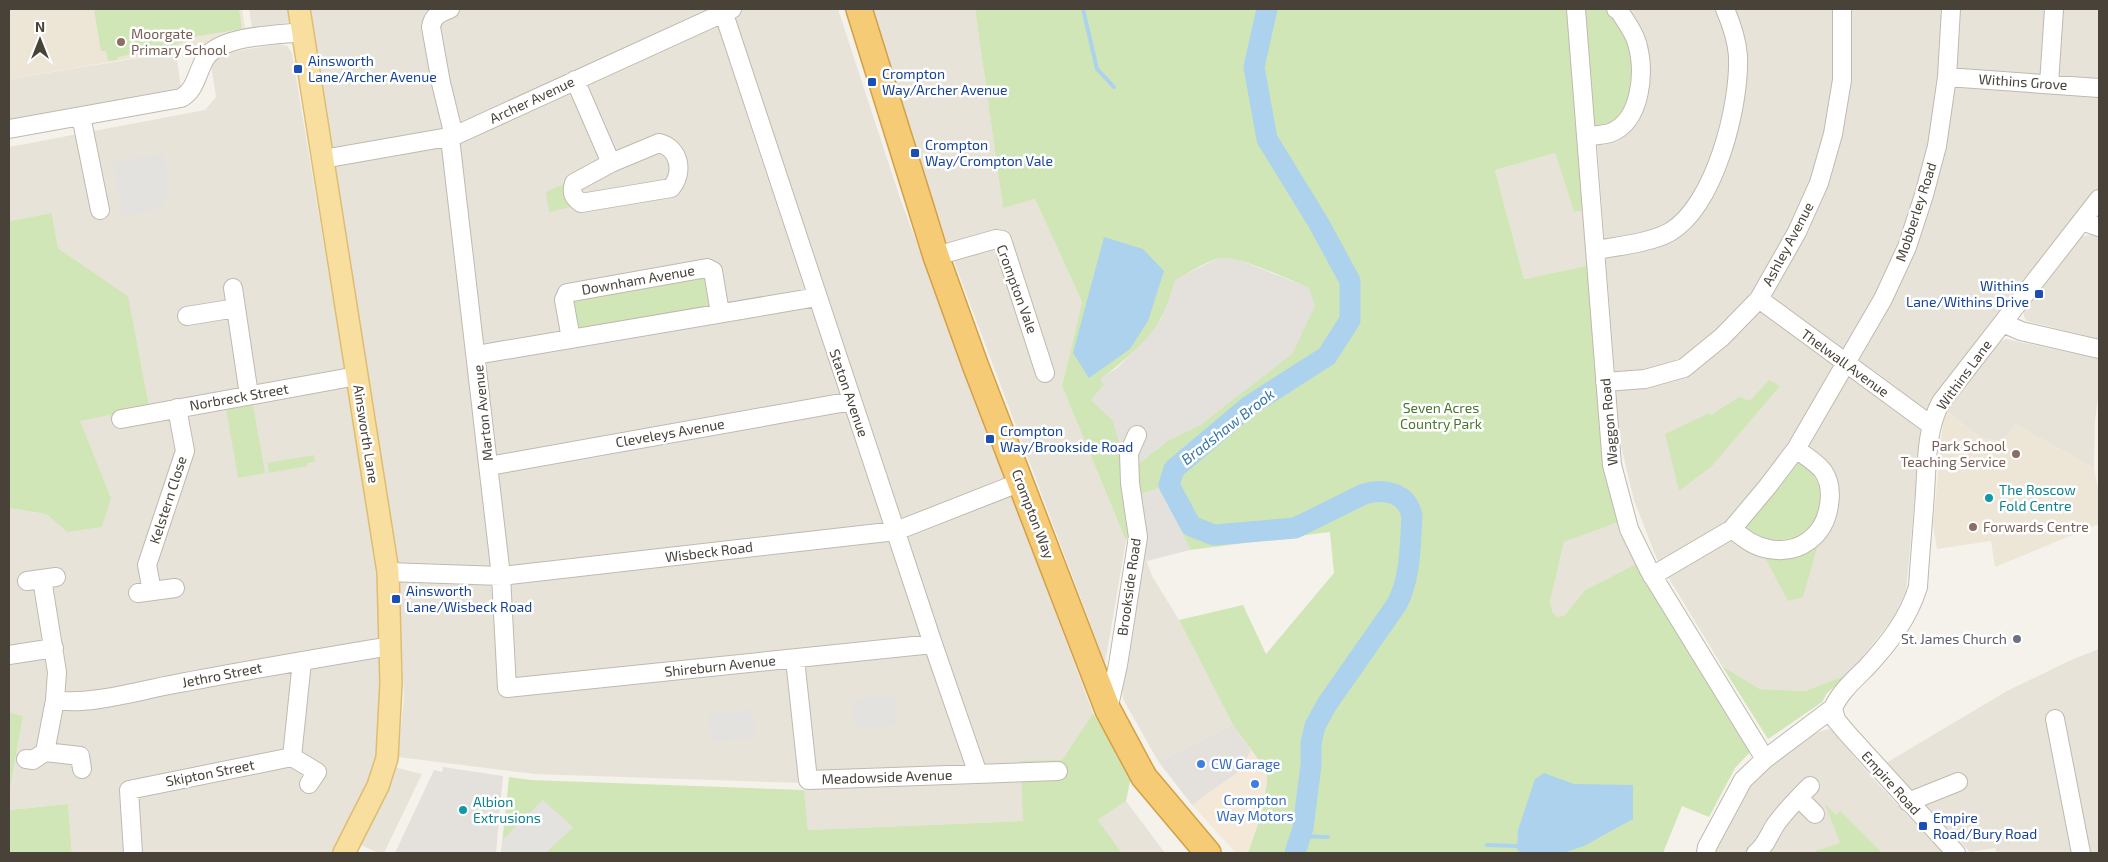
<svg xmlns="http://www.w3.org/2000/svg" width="2108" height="862" font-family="'Exo 2',sans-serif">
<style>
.residential{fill:#e8e3d9}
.commercial{fill:#f4e9d8}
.industrial{fill:#e4e1dc}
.education{fill:#ede6d6}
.green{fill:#d0e6b7}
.parking{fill:#e4e2df}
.water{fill:#acd2ed}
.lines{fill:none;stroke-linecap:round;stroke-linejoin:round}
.stream{stroke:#acd2ed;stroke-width:4}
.river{stroke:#acd2ed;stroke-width:21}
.minor-casing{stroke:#c0b9ae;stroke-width:20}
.major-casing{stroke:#ddbd70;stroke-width:24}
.highway-casing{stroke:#d4a045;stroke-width:28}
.minor{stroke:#fff;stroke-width:18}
.major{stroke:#f8dfa0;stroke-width:21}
.highway{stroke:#f5cb76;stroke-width:25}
.education-dot{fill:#8d6e63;stroke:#fff;stroke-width:2}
.transit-dot{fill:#1a4fb4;stroke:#fff;stroke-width:2}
.culture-dot{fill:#0f9aa8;stroke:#fff;stroke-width:2}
.worship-dot{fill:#6b7280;stroke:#fff;stroke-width:2}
.shop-dot{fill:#3f7fe0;stroke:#fff;stroke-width:2}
.labels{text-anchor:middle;stroke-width:5;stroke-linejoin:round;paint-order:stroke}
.education-label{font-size:14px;fill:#785e54;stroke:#fff;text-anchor:start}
.transit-label{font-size:14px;fill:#164399;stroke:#fff;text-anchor:start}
.street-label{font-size:14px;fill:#484239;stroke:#fff}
.park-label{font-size:14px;fill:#4a772f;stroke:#fff}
.culture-label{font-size:14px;fill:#0d838f;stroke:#fff;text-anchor:start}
.worship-label{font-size:14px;fill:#5b616d;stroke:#fff;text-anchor:end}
.shop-label{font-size:14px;fill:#366cbe;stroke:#fff;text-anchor:start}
.water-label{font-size:15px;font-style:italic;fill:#3677a7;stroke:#fff}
</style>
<rect width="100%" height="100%" fill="#f4f2eb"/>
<path class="residential" d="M249,9H289L291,22L252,28Z
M306,9H838L900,198L1093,713L1062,760L1021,762L1024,821L808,830L803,783L534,774L398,757L404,697L398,560Z
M866,9H975L1003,207L1035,199L1082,302L1062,386L1126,541L1105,663L958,272L904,122Z
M1624,9H2099V187L1929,409L1920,441L1906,591L1892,620L1849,674L1805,691L1760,689L1722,666L1656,557L1634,500L1620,442L1597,143Z
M279,44L287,46L292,53L377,565L384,671L377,754L368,784L332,853H72L68,804L9,810V795L23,716L9,712V508L46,514L67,532L111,498L79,421L128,296L58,248L52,213L9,221V147L205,110L216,97L211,65L219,56L231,52Z
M176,52L181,88L9,120V79Z
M1555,153L1574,212L1586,210L1591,265L1524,279L1495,170Z
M2088,235L2099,236V339L2027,321L2024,317V311L2081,237Z
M2006,339L2099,359V389L2095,420L2094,468L2016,425L2002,442L1981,438L1946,411L2000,342Z
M1619,522L1636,564L1585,590L1564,616L1558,618L1553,613L1550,602L1564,542Z
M1143,551L1152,576L1179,620L1233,725L1158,761L1123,699L1122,683Z
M2099,649V853H1997L1995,848L1970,852L1886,763L2007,691L2071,660Z
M1828,729L1831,730L1878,784L1943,853H1712L1749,786L1765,769L1797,744L1814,734Z
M394,767L422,774L384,853H378L357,843Z
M1126,801L1165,853H1122L1098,820Z"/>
<path class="commercial" d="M1251,750L1266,770L1267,782L1262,812L1248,853H1236L1192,805L1241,770Z"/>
<path class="industrial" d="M1223,257L1239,260L1310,288L1316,306L1293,354L1200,425L1169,440L1127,473L1091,400L1104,385L1099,379L1117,368L1133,352L1161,319L1175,280L1212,261Z
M1162,487L1190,550L1147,561L1143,551L1139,501L1141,494Z
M1233,725L1251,750L1241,770L1192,805L1158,761Z
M443,767L503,776L496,853H395L434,770L442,772Z"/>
<path class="education" d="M9,9H242L247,39L9,79Z
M1946,411L1981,438L2002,442L2016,425L2094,468L2099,494V524L1995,567L1991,541L1937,549L1933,525L1943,421Z"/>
<path class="green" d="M94,9H239L242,29L198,36L169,47L118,57L117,60L108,61L106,51H101Z
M975,9H1569L1586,210L1574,212L1555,153L1495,170L1524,279L1591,265L1619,522L1564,542L1550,602L1553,613L1558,617L1564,616L1585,590L1636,564L1753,749L1735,768L1709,817L1682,806L1663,853H1248L1262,812L1267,782L1266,770L1233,725L1179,620L1243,605L1266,654L1334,573L1330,532L1190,550L1162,487L1141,494L1137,465L1169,440L1200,425L1292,354L1315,306L1309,288C1290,280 1243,258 1225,258C1211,257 1188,274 1175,280C1171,293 1167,306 1161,318C1151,338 1119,366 1100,379L1104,385L1091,400L1113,421L1130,483L1136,523L1126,541L1062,386L1082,302L1035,199L1003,208Z
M1582,9H1604L1611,13L1626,34L1633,60L1632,90L1628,104L1615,123L1594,129Z
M564,184L565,199L571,207L549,212L546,192Z
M52,213L58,248L128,296L149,407L80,421L111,498L102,527L67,532L46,514L9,508V221Z
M707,276L712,306L576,329L573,297Z
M1769,380L1780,386L1712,466L1679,491L1665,434L1709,413L1711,415L1739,397L1750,401Z
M253,405L265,473L238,478L226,409Z
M314,455L315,462L307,463V466L269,473L267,463Z
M1798,459C1814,473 1828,492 1819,514C1815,522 1808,526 1808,535L1805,537C1799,535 1796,538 1789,539C1774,542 1754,538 1744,528L1790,474Z
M1819,541L1803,597L1788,601L1764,556Z
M1722,666L1760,689L1805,691L1849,674L1827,693L1822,702L1768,739Z
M9,712L23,716L9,795Z
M1093,713L1131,777L1126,801L1098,820L1122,853H545L573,827L502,840V853H501L509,777L531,780L804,790L808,830L1023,821L1021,761L1062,760Z
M68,804L72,853H9V810Z
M1825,804L1836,815L1840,811L1881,852L1810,853L1840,843Z"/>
<path class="parking" d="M164,153L171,196L162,198L164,208L122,216L113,162Z
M895,695L898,725L855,729L852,700Z
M753,709L755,738L711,742L708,713Z
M543,800L573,827L545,853H502V840Z"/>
<path class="water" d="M1104,237L1143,249L1164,271L1148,321L1130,349L1089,378L1073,353Z
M1544,773L1574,784L1633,785V819L1584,846L1563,853H1521L1517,849L1518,830L1535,779Z"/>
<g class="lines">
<path class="stream" d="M1083,9L1097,69L1114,87
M1300,836L1328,837
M1487,845L1517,846"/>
<path class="river" d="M1267,9L1254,67L1267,139L1318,222L1350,281V320L1327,356L1249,406L1174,469L1169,485L1191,526L1214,535L1295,528L1364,494C1384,488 1407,492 1412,516C1410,546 1411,576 1397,604L1327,704L1315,726L1311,743V765L1303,828L1295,853"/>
<defs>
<path id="minor" d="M450,9C440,13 433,15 431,27L441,83L454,136
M1576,9L1612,465L1629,529L1649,570L1765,759
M723,11L933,644L978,774
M1947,77L2099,88
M575,80L611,163
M2049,84L2054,9
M81,116L100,210
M9,129L181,98C197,90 197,69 207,56C225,35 277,35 303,32
M1587,137C1594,135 1603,135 1610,133C1642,121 1645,71 1637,43C1634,32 1626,22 1620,12L1616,9
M450,138L501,576L507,688L933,644
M659,143C680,148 684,173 671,188L581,203C573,197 571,193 574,183L611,163Z
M323,159L454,136L732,9
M2082,221L2099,227
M1596,250C1618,246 1650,243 1670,232C1715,205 1740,106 1738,56C1737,40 1731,23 1725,9
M936,256L996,239L1002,240L1045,373
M233,288L249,395
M1759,299L1932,426
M187,316L236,308
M2003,323L2021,331L2099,349
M571,339L564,300L567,293L707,268L713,271L720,313
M476,355L817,297
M1605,382L1645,379L1684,368L1722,337L1759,299L1797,232L1819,183L1833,134L1842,80V9
M121,419L357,376
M489,466L852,401
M1732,529C1744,538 1754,547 1769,549C1800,555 1825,535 1829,505C1831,493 1830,481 1823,471C1816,462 1805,456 1796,449
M388,572L501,576L896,531L1021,482
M1652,576L1732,529L1768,486L1796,449L1883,299L1907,247L1924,195L1937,146L1947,77L1951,9
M42,579L57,672L55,700L45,752L80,756L82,769
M27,581L56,577
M152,591L147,565L185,451L177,408
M138,593L175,588
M9,655L54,648
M795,659L808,780L1058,771
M55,700C89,706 140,690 175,684C247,670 319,658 390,646
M1833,708L1836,720L1846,732L1956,853
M1108,710L1118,665L1138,537L1130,483L1129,453L1137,435
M2055,719L2081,853
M292,757L302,661
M292,757L317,772L309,784
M26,759L33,760L45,752
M1799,798L1815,814
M1908,802L1958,782
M133,853L129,790L292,757
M1706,853L1707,847L1743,780L1765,759L1833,708C1840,692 1854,680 1867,667C1889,643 1908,619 1918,587C1920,555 1923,524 1925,493C1927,463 1926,429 1941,402L2099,199
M1756,853C1766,846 1769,834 1776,824C1786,810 1798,798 1810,786"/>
<path id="major" d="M299,9L388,572L391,683L387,758L378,786L344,853"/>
<path id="highway" d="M859,9L936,256L976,367L1108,710L1144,777L1208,853"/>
</defs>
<use href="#minor" class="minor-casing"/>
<use href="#major" class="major-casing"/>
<use href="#highway" class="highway-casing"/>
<use href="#minor" class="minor"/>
<use href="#major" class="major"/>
<use href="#highway" class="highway"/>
</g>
<g class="education-dot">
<circle cx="121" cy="42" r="5"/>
<circle cx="2016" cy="454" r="5"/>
<circle cx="1973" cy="527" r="5"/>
</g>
<g class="transit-dot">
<rect x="293" y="64" width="10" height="10" rx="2.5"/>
<rect x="867" y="77" width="10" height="10" rx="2.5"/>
<rect x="910" y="148" width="10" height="10" rx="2.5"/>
<rect x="2034" y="289" width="10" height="10" rx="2.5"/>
<rect x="985" y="434" width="10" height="10" rx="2.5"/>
<rect x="391" y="594" width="10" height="10" rx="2.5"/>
<rect x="1918" y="821" width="10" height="10" rx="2.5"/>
</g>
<g class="culture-dot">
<circle cx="1989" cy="498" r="5"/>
<circle cx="463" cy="810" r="5"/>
</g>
<circle class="worship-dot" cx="2017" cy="639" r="5"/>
<g class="shop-dot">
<circle cx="1201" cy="764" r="5"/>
<circle cx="1255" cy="784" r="5"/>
</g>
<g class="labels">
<g class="education-label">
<text x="131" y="39">Moorgate<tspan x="131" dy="16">Primary School</tspan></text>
<text x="2006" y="451" text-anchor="end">Park School<tspan x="2006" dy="16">Teaching Service</tspan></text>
<text x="1983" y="532">Forwards Centre</text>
</g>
<g class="transit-label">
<text x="308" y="66">Ainsworth<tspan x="308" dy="16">Lane/Archer Avenue</tspan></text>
<text x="882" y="79">Crompton<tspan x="882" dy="16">Way/Archer Avenue</tspan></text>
<text x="925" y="150">Crompton<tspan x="925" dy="16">Way/Crompton Vale</tspan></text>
<text x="2029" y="291" text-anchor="end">Withins<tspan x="2029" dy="16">Lane/Withins Drive</tspan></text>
<text x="1000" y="436">Crompton<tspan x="1000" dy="16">Way/Brookside Road</tspan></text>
<text x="406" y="596">Ainsworth<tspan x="406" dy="16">Lane/Wisbeck Road</tspan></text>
<text x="1933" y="823">Empire<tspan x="1933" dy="16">Road/Bury Road</tspan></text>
</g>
<g class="street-label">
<text transform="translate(2023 82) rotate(4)" y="5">Withins Grove</text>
<text transform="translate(532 100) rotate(-25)" y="5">Archer Avenue</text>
<text transform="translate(1916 212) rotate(-72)" y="5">Mobberley Road</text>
<text transform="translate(1788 244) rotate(-62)" y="5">Ashley Avenue</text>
<text transform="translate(638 280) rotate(-10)" y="5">Downham Avenue</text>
<text transform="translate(1017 289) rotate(70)" y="5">Crompton Vale</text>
<text transform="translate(1845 363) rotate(36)" y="5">Thelwall Avenue</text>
<text transform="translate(1964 375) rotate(-54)" y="5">Withins Lane</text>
<text transform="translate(849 393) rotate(71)" y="5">Staton Avenue</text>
<text transform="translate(239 397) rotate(-10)" y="5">Norbreck Street</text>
<text transform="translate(483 413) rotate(-96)" y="5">Marton Avenue</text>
<text transform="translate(1609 422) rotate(-95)" y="5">Waggon Road</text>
<text transform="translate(670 433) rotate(-10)" y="5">Cleveleys Avenue</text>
<text transform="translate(366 434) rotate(81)" y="5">Ainsworth Lane</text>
<text transform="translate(168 500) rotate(-72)" y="5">Kelstern Close</text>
<text transform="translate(1033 514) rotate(69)" y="5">Crompton Way</text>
<text transform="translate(709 552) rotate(-7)" y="5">Wisbeck Road</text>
<text transform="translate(1129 587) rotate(-82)" y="5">Brookside Road</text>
<text transform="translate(720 666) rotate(-6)" y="5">Shireburn Avenue</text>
<text transform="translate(222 675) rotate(-11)" y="5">Jethro Street</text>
<text transform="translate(210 773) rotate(-11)" y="5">Skipton Street</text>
<text transform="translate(887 777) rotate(-2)" y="5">Meadowside Avenue</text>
<text transform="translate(1891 783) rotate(48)" y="5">Empire Road</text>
</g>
<g class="park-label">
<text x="1441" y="413">Seven Acres<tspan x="1441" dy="16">Country Park</tspan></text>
</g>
<g class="culture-label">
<text x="1999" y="495">The Roscow<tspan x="1999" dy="16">Fold Centre</tspan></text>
<text x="473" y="807">Albion<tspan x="473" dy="16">Extrusions</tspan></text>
</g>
<g class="worship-label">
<text x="2007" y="644">St. James Church</text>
</g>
<g class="shop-label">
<text x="1211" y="769">CW Garage</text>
<text x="1255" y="805" text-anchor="middle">Crompton<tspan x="1255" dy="16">Way Motors</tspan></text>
</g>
<g class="water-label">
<text transform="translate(1228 427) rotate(-38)" y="5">Bradshaw Brook</text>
</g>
</g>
<rect width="2108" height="862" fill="none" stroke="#484239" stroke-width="20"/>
<g transform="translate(40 40)" stroke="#ffffff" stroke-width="4" paint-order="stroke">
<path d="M0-4L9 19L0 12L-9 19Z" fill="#484239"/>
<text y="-8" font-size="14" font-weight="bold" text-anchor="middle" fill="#484239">N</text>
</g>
</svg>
